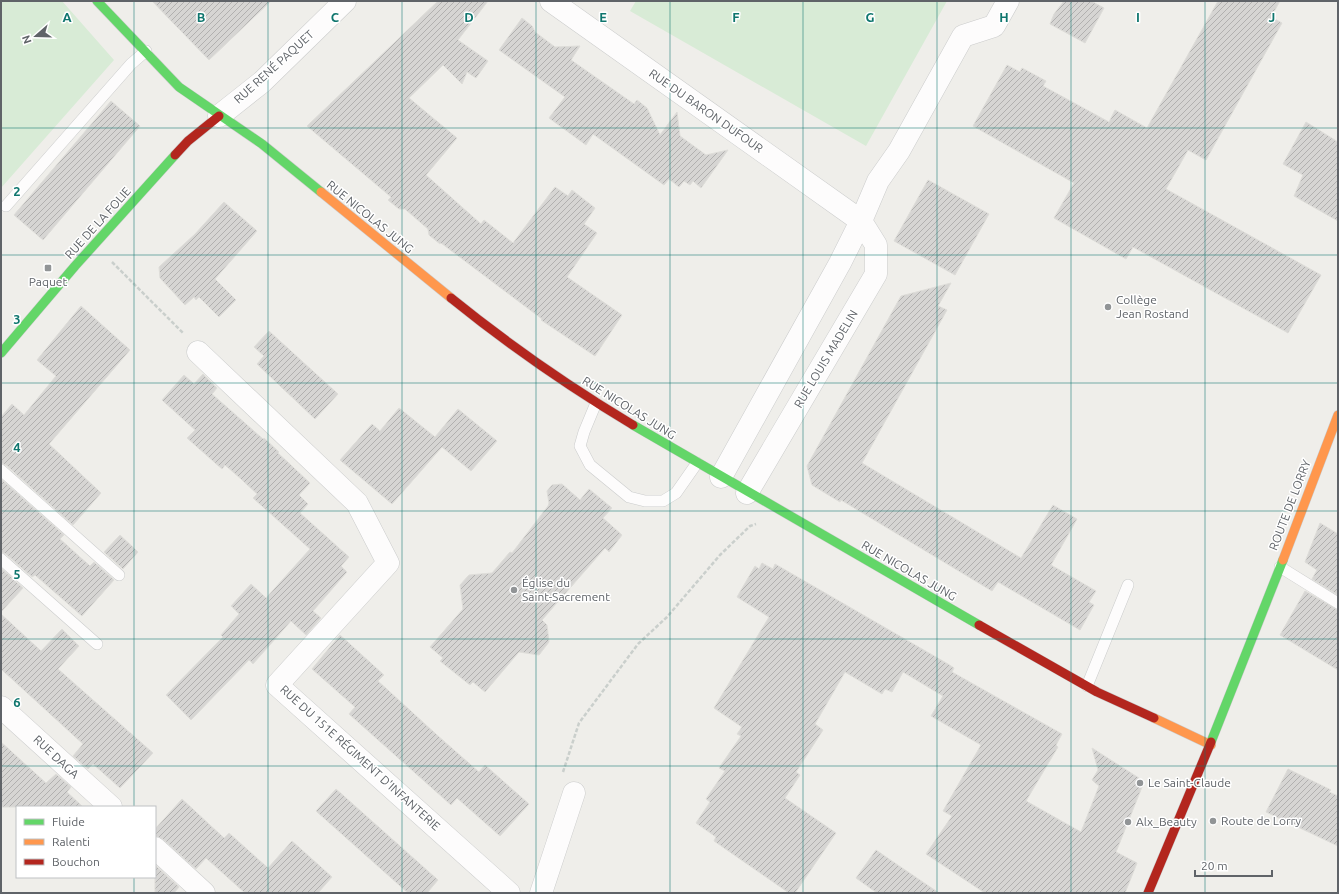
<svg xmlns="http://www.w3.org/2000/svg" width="1339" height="894" font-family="Ubuntu,sans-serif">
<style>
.grass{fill:#d8ebd6}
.building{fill:url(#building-hatch);stroke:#deddd9}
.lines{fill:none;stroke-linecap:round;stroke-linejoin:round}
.lane-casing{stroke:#cbcccc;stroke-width:12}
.street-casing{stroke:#cbcccc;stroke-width:23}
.fast-casing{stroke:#cacacb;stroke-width:10}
.slow-casing{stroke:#cacacb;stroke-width:10}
.jam-casing{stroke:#cacacb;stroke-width:10}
.path{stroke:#cacfcc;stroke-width:2.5;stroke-dasharray:4 2;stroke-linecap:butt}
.lane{stroke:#fdfcfc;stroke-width:11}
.street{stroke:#fdfcfc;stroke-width:22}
.fast{stroke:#63d668;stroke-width:9}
.slow{stroke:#ff974d;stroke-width:9}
.jam{stroke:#b3261e;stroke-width:9}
.grid{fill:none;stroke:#0f766e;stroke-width:1;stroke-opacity:0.55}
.poi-dot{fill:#919496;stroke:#fff;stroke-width:1.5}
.labels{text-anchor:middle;stroke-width:3;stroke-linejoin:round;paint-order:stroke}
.street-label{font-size:12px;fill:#5f6368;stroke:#fff}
.poi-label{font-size:12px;fill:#5f6368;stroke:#fff;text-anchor:start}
.grid-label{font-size:13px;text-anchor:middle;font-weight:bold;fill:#0f766e;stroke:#fff;stroke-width:3;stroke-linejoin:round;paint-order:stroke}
</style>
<defs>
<pattern id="building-hatch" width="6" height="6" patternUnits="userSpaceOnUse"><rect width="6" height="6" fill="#d6d5d3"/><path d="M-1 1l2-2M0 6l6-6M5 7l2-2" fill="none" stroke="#b1b0af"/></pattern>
</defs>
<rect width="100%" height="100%" fill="#efeeea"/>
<path class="grass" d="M1,1H62L114,60L1,188Z
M636,1H947L866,146L630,11Z"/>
<path class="building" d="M152,1H271L209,60Z
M438,1H488L458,40L488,61L476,78L467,72L462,84L443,65L409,98L457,138L426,175L481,224L484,220L513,243L555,187L568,196L572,190L595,208L584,224L597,233L567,277L622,315L595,356L541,320L542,319L441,243L440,244L429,235L428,229L405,209H399L388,200L391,197L307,126Z
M1064,1H1091L1104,8L1085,43L1050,24L1054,14Z
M1218,1H1280L1271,17L1282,23L1206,160L1188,150L1166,189L1321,275L1288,333L1133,247L1126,259L1054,218L1074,183L973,126L1007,65L1020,72L1022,68L1046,81L1043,86L1109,122L1115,110L1147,128Z
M522,18L532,26L535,32L555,47L580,46L571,60L634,104L637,100L647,108L660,135L677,112L680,136L706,155L728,150L701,188L693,181L690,185L684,181L679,187L669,179L664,185L593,134L586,145L549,118L565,97L499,50Z
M111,101L140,126L43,240L14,215Z
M1306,122L1338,142V221L1294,196L1303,175L1283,164Z
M928,180L989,214L955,275L894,241Z
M224,202L257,231L215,279L236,300L219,317L199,297L196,300L194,297L185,305L160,278L159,267L195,234Z
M951,283L938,306L947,310L862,463L1021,558L1053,505L1077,519L1051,565L1096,591L1089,602L1094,605L1080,630L998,582L992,591L841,500L840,502L812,485L807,466L901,296Z
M81,306L130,350L49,444L101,493L73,525L6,465L1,463V417L12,404L24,415L56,376L37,360Z
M269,331L338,394L315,419L257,364L264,356L254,347Z
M203,374L217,388L212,394L263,439L264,438L279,452L278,453L310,483L299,495L308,504L300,513L349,557L341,566L347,572L313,611L321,618L306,635L291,621L253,664L249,660L191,720L166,695L223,637L221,635L239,614L231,606L251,584L266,598L310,549L253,498L257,494L241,479L225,465L222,469L187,438L195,430L162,400L184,375L194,384Z
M399,408L435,437L458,409L497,441L471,471L442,447L392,504L340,460L372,424L380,431Z
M1,479L64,535L60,539L90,566L94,562L114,580L82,616L35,575L32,577L6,554L1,552Z
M562,484L580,500L589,489L612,508L603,518L622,535L609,552L605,548L542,620L547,625L549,642L539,655L519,652L485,692L473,682L470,685L440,661L443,658L430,647L463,609L460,585L469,575L492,573L510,552L512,553L548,506L549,503L547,491L552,485Z
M1320,523L1338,534V595L1312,579L1317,570L1305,562Z
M120,535L138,552L123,569L104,552Z
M762,563L773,569L775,564L948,664L954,668L952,672L1062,734L1056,745L1058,747L1026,801L1081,832L1099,786L1092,780L1098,770L1092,748L1139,778L1142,787L1116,852L1137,863L1125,893H985L926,854L952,816L943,811L981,745L931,716L943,696L903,672L892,692L885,689L882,694L845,672L815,724L823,730L796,772L800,775L785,798L836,833L795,893H789L714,841L716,837L696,823L710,802L706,799L725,771L719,768L741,736L737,734L742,727L714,708L769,617L737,597L755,566L759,569Z
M1,568L23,588L1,612Z
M1305,591L1338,610V670L1280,635Z
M1,614L41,651L62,629L79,646L58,669L153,753L120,788L93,764L88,769L73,756L83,744L1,669Z
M340,635L384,675L378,681L437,735L479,772L485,765L529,804L500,836L457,798L451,805L349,714L355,707L312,669Z
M1,742L46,783L56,774L71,787L67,792L83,807H1Z
M1288,769L1331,790L1329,792L1338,796V846L1266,812Z
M336,789L438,880L427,893H408L316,811Z
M182,799L224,838L229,833L268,868L292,841L332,877L318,893H245L206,858L196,869L163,839L155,836V829Z
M876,850L889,859L939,893H877L856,878Z
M155,865L179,887L174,893H155Z"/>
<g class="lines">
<defs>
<path id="lane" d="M6,206L131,64L146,51
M596,403L584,432L580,446L590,465L629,497L645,501H663L676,493L697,463
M1,470L119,575
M1,559L97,644
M1280,567L1338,603
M1087,686L1128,585"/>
<path id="street" d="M551,1L861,221L876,245V274L747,493
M219,116L262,82L345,1
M198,352L357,503L388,563L277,685L509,893
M721,477L840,263L861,221L878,181L899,151L963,36L994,26L1008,1
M1,707L111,807
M155,848L204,893
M541,893L574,793"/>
<path id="fast" d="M97,1L179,87L262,144L321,192
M1,353L75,266L175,155
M633,425L979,625
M1211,742L1283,560"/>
<path id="slow" d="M321,192L451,298
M1283,560L1338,415
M1154,718L1211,745"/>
<path id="jam" d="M175,155L188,141L219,116
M451,298C509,345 568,386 633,425
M979,625L1097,692L1154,718
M1148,893L1211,742"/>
</defs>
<use href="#lane" class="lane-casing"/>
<use href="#street" class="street-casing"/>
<use href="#fast" class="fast-casing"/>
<use href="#slow" class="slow-casing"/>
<use href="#jam" class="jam-casing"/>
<path class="path" d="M112,262L183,333
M563,772L579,723L638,644L667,617L720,555L750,526L756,524"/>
<use href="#lane" class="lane"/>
<use href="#street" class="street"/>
<use href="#fast" class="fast"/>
<use href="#slow" class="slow"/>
<use href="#jam" class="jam"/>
</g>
<path class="grid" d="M134,1V807M268,1V893M402,1V893M536,1V893M670,1V893M803,1V893M937,1V893M1071,1V893M1205,1V893M1,128H1338M1,255H1338M1,383H1338M1,511H1338M1,639H1338M1,766H1338M134,877V893"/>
<g class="poi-dot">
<rect x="44" y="264" width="8" height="8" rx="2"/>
<circle cx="1108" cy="307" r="4"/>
<circle cx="514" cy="590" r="4"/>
<circle cx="1140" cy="783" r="4"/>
<circle cx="1213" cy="821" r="4"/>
<circle cx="1128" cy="822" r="4"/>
</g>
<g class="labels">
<g class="street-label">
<text transform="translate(274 67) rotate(-42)" y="4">RUE RENÉ PAQUET</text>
<text transform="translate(706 111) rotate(35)" y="4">RUE DU BARON DUFOUR</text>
<text transform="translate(370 217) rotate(39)" y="4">RUE NICOLAS JUNG</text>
<text transform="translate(98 223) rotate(-48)" y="4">RUE DE LA FOLIE</text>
<text transform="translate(826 359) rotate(-59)" y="4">RUE LOUIS MADELIN</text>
<text transform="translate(629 408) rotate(32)" y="4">RUE NICOLAS JUNG</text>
<text transform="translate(1290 505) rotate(-69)" y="4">ROUTE DE LORRY</text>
<text transform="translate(909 571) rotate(30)" y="4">RUE NICOLAS JUNG</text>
<text transform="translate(56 757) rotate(43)" y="4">RUE DAGA</text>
<text transform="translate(360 758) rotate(42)" y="4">RUE DU 151E RÉGIMENT D'INFANTERIE</text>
</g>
<g class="poi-label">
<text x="48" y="286" text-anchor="middle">Paquet</text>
<text x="1116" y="304">Collège<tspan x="1116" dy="14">Jean Rostand</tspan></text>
<text x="522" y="587">Église du<tspan x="522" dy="14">Saint-Sacrement</tspan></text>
<text x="1148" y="787">Le Saint-Claude</text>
<text x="1221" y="825">Route de Lorry</text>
<text x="1136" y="826">Alx_Beauty</text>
</g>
</g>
<g class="grid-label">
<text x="67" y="22">A</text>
<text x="201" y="22">B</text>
<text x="335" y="22">C</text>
<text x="469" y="22">D</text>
<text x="603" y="22">E</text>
<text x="736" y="22">F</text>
<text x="870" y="22">G</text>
<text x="1004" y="22">H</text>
<text x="1138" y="22">I</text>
<text x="1272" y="22">J</text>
<text x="17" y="196">2</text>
<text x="17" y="324">3</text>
<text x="17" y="452">4</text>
<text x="17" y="579">5</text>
<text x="17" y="707">6</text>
</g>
<rect width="1339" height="894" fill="none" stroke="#5f6368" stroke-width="4"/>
<rect x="16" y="806" width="140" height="72" fill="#ffffff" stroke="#bfc1c3"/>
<rect x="24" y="819" width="20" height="6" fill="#63d668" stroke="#bfc1c3"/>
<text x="52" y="826" font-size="12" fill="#5f6368">Fluide</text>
<rect x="24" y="839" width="20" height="6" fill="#ff974d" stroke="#bfc1c3"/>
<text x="52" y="846" font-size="12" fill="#5f6368">Ralenti</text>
<rect x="24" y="859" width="20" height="6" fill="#b3261e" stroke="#bfc1c3"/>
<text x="52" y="866" font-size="12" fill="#5f6368">Bouchon</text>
<g transform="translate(36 36) rotate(250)" stroke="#ffffff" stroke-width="3" paint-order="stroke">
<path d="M0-3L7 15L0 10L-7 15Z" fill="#5f6368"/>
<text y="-6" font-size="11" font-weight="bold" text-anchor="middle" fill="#5f6368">N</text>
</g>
<path d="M1195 870v6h77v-6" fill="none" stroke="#5f6368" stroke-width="2"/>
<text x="1201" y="870" font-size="12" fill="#5f6368" stroke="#ffffff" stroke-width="3" paint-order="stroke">20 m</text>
</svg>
